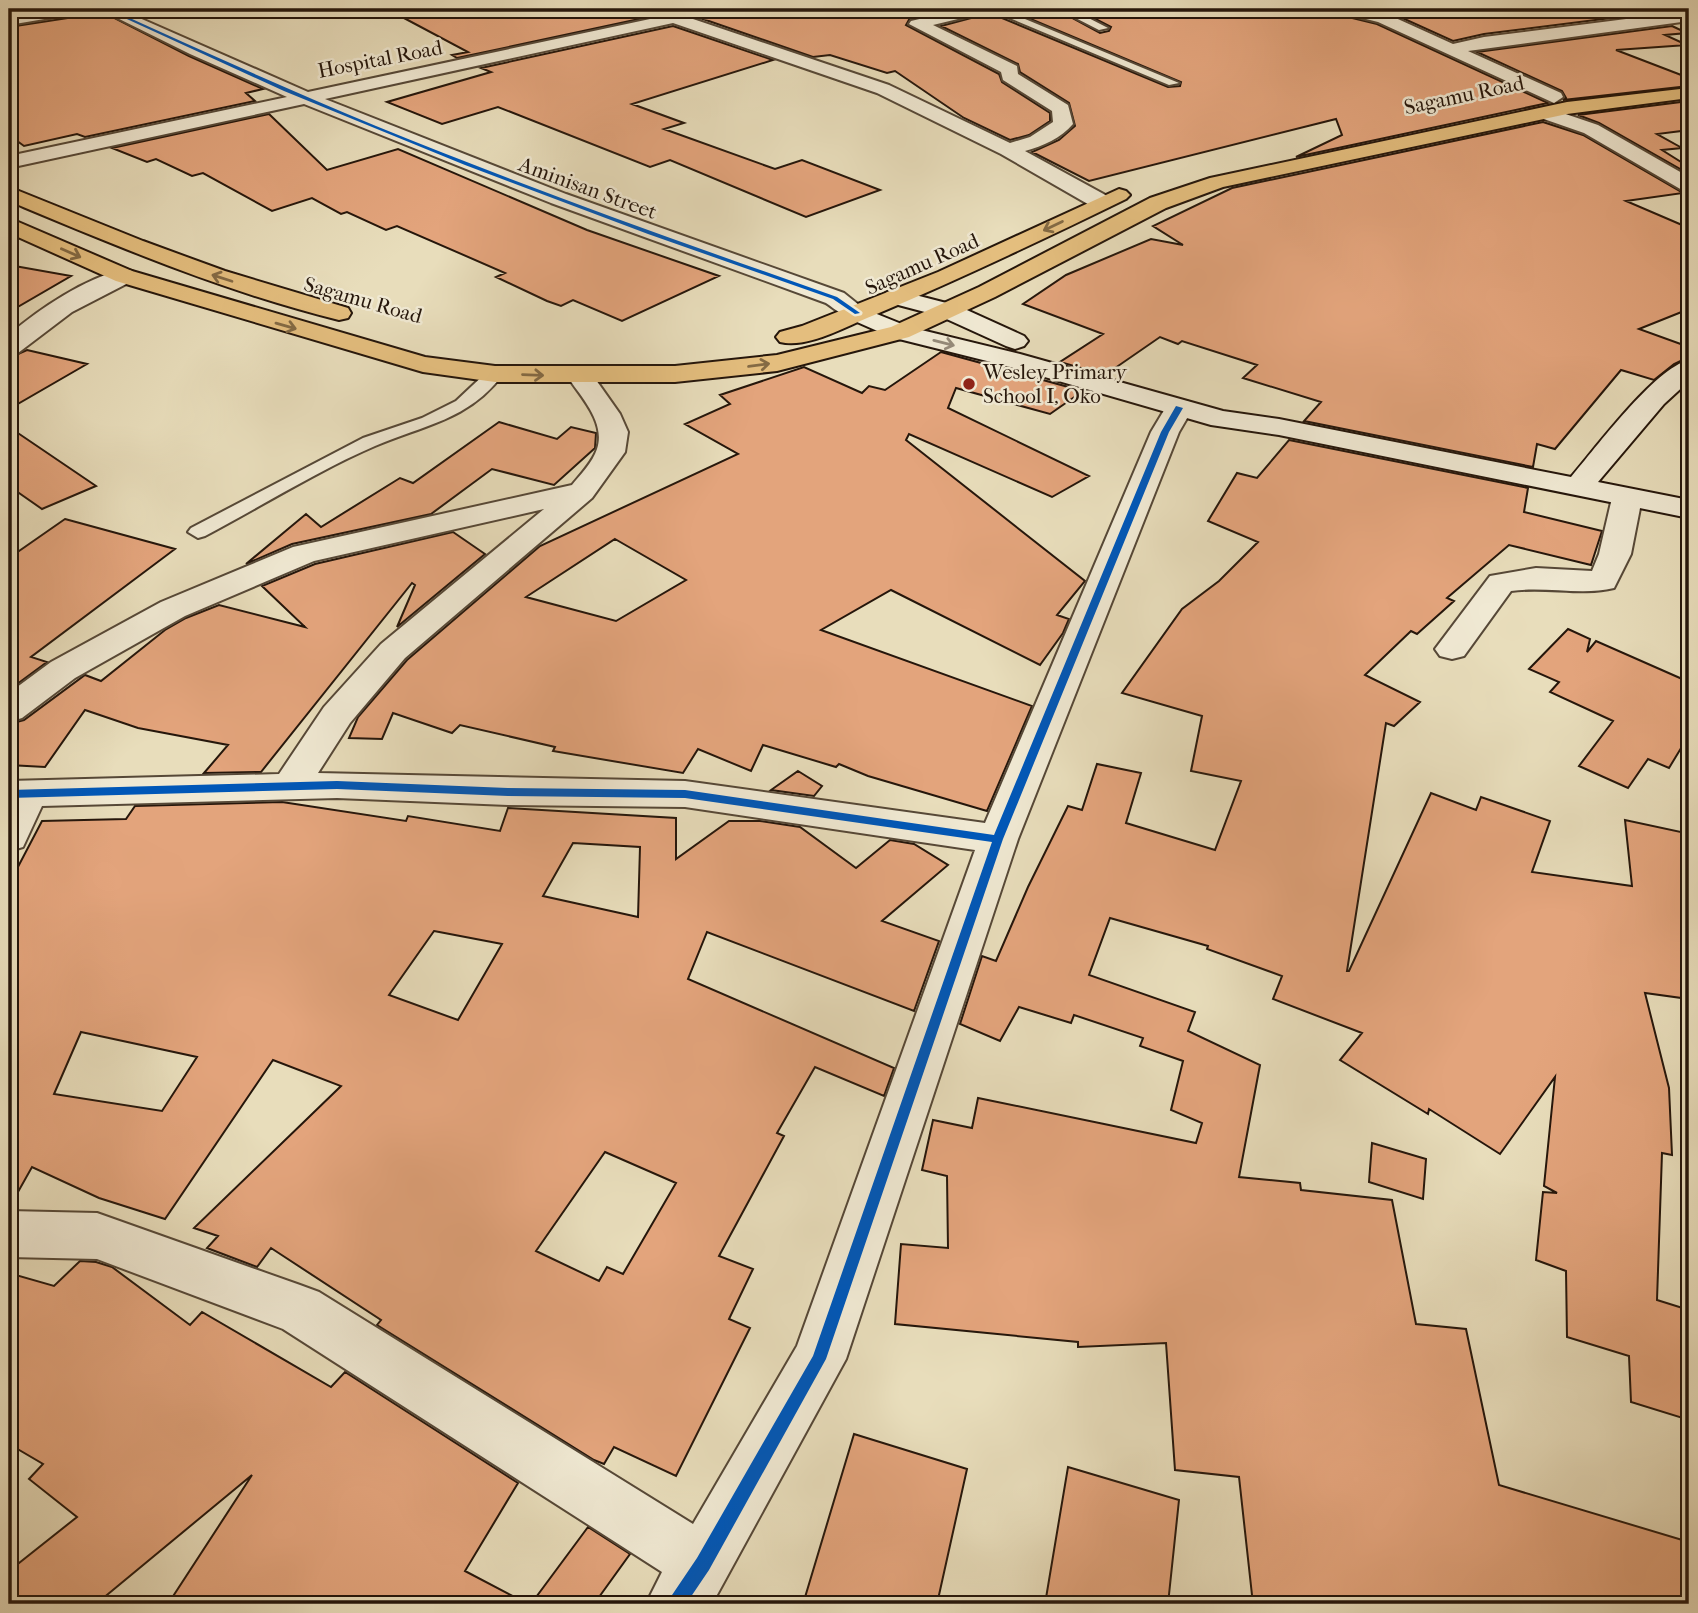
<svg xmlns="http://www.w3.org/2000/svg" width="1698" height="1613" font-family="'IM FELL French Canon',serif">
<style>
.building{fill:#e3a47c;stroke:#25160b;stroke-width:2;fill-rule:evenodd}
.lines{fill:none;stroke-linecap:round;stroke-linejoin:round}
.lane-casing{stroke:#564837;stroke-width:4}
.street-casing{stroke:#564837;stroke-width:4}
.secondary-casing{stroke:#25160b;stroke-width:4}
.highway-casing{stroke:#25160b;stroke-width:4}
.lane{fill:#f0e9d3;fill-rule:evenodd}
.street{fill:#f0e9d3;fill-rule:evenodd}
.secondary{fill:#f0e9d3;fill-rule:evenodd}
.highway{fill:#e4be7e;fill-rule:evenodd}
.cycleway-casing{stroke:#f0e9d3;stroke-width:5}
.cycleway{fill:#0057b8;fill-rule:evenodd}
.oneway{stroke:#846a44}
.oneway2{stroke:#958a79}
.poi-dot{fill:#8f2418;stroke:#f0e9d3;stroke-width:2.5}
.labels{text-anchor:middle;stroke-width:5;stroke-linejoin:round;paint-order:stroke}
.far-street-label{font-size:21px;fill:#25160b;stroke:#f0e9d3}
.far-poi-label{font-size:21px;fill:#25160b;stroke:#f0e9d3;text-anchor:start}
</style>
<rect width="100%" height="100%" fill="#e8ddbb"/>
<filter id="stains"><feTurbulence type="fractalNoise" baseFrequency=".00286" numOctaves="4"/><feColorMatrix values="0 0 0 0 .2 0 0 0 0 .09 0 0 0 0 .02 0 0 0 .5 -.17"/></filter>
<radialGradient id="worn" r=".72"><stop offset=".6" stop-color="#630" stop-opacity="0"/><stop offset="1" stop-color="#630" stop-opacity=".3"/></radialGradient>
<path class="building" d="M84,9H97L189,56L263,89L246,93L255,101L85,137L77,134L24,146L9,135V27L74,17Z
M387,9H554L565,13L580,10L596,17L643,9H686L457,58L452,55L468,52Z
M729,9H952L910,18L906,25L999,74L1002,82L1050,113V121L1029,135L1010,140L964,118L895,71L887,73L830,55L813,57L703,19L725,15Z
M1007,9H1056L1100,33L1109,31L1111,27L1076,9H1301L1303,16H1344L1377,24L1548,103L1296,157L1342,135L1336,119L1089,181L1032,152L1059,140L1075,126L1069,103L1020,72L1018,64L941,26L990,13L1168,87L1180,86L1181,82Z
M1521,9H1630L1643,14L1484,34L1453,41L1400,17L1478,18Z
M673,26L773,60L632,104L684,123L664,129L775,169L802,160L880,190L806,217L670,160L650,167L498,107L442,124L387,102L491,72L481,68Z
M1672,26L1687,33L1665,35L1687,45L1616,50L1689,78V86L1563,100L1566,98L1562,91L1477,52Z
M1689,101V130L1657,134L1682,148L1662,150L1689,167V174L1599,123L1578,115Z
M269,114L327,170L398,149L587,230L719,276L622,321L573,300L561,306L547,301L496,277L505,273L397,226L386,230L347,212L341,214L312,198L272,211L203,173L192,176L156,159L147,162L112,148Z
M1543,122L1583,135L1683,193L1626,201L1689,228V309L1639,329L1689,347V357L1674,364L1654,380L1621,370L1555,449L1537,444L1533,467L1304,421L1321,402L1243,378L1257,365L1182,341L1178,344L1160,337L1105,375L1060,362L1103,334L1023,304L1066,275L1151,239L1183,245L1153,226L1232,188Z
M9,265L71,276L9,312Z
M27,350L87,364L9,409V358Z
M941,352L1083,391L1050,414L956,388L948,408L1089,476L1052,497L909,434L906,440L1085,581L1057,615L1069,619L1063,633L1040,665L891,590L821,630L1032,706L987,811L868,776L839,764L836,767L763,745L751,771L698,749L683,773L553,751L555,747L460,725L452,733L393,713L382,739L349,738L358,717L407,660L540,546L738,454L685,424L730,404L720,395L804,367L862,393L869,386L885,390ZM615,539L686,580L616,621L526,597Z
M499,422L557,439L571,427L596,433L595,448L554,485L492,469L431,514L292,544L246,564L306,514L321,527L400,478L413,483Z
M9,427L96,486L42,509L9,486Z
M1289,440L1528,488L1524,512L1602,531L1591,565L1509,545L1447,598L1454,601L1417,634L1411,631L1365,675L1420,702L1394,726L1386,723L1347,971H1349L1431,793L1476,810L1481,797L1550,821L1532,872L1632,886L1625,820L1681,832L1689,895V999L1645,993L1669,1088L1672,1155L1662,1153L1657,1300L1689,1310V1420L1631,1402L1629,1356L1567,1337L1566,1271L1536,1260L1543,1192L1557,1193L1544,1186L1555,1077L1500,1154L1429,1109L1428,1114L1340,1060L1362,1033L1273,999L1282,976L1207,949L1208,946L1110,918L1089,975L1195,1012L1188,1031L1260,1065L1239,1177L1300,1183L1301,1190L1392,1200L1416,1324L1466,1329L1499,1485L1689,1542V1604H1253L1239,1477L1175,1470L1166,1343L1078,1347V1342L895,1324L901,1244L948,1248L947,1176L922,1170L933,1120L972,1128L978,1098L1196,1143L1202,1123L1171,1110L1183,1061L1140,1046L1143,1038L1074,1015L1071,1023L1019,1007L1000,1041L960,1024L982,956L996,961L1028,887L1068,806L1082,810L1097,764L1141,773L1126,823L1215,850L1241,781L1191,771L1202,716L1122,693L1182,609L1219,581L1258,542L1208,521L1237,473L1257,478Z
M65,519L175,549L31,657L47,662L9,690V558Z
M453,532L485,554L397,627L415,585L412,583L261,772L204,773L228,745L138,728L85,710L45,767L9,765V724L24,720L85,675L101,681L165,630L186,618L219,605L305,627L262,586L315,564Z
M1568,629L1590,639L1587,652L1596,641L1689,682V735L1669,768L1648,759L1628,788L1579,766L1613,721L1550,692L1559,682L1529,669Z
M798,771L822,786L814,796L771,790Z
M282,802L406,821L408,816L500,831L508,808L676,818V859L729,821H760L800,827L856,868L890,840L914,844L948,865L882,921L939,941L914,1011L707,932L688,979L894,1068L884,1096L815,1067L777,1133L784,1136L719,1256L753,1269L729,1319L750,1328L676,1476L614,1447L604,1464L594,1460L377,1325L381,1320L271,1248L257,1267L207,1248L218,1236L194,1228L341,1086L273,1060L165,1219L99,1198L32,1167L9,1208V884L42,821L126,819L135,806ZM573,843L640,847L638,917L543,896ZM434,931L502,944L458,1020L389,995ZM81,1032L197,1057L162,1111L54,1094ZM605,1152L676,1183L623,1274L607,1267L599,1281L536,1251Z
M1372,1143L1426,1159L1423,1199L1369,1182Z
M80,1261L96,1262L112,1267L190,1325L202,1312L331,1387L345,1372L518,1483L465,1571L528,1604H168L252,1475L96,1604H9V1571L77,1517L29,1479L43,1464L9,1444V1273L54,1286Z
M854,1434L967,1469L937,1604H803Z
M1068,1467L1179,1500L1168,1604H1045Z
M588,1527L630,1554L594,1604H531Z"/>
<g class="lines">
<defs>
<path id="lane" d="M988,9H1001L1179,83L1169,85Z
M1058,9H1071L1108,28L1099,30Z
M495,369L503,374C469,420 424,425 375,446C319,470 260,507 205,536L198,538L188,532L191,528L363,438L422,418L456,401L489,370Z"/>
<path id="street" d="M47,9H82L74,14L9,25V15Z
M99,9H119L308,92L697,9H726L724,12L693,19L889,85L1010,143L1030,137L1053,122L1052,111L1003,80L1001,72L909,24L911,21L962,9H989L987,12L933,25L1017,66L1018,74L1068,105L1073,124C1061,138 1043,146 1025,151L1109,197L1112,202L1109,207H1093L1001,154L877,93L673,23L325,99L566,194L844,293L869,313L866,318C849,322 839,312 826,303L551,203L304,104L9,168V156L287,97L190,54Z
M1336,9H1364L1389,15L1453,44L1484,37L1689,11V21L1468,51L1561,93L1563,97L1554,103L1378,22L1338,12Z
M1545,107L1598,125L1689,177V192L1682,190L1584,133L1538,117L1536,113Z
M124,269L132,271L136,276L132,281L72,312L18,353L9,356V335C40,308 84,279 124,269Z
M580,368L589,370L620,414L628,432L625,452L592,498L405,658L350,723L318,773L685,781L985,823L1151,432L1169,402L1179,400L1189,402L1193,408L1179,432L1018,839L846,1359L712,1604H646L662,1572L283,1329L97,1259L9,1257V1211L97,1213L300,1285L319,1292L693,1524L797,1346L975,850L685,807L508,805L337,798L42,806L23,847L9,851V781L279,774L324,707L381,644L544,509L314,561L185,616L75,678L22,718L9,722V693L51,662L161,602L293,547L572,485C580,475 593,462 597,449C606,422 581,397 567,376L571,370Z
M1627,489L1638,492L1642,498L1631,554L1614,588C1582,596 1545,586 1511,591L1464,656L1452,659L1440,656L1435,649L1490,576L1536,568L1592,571L1599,554L1612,498L1616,492Z"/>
<path id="secondary" d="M896,290L958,306L1024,336L1028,341L1024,346L1015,349L1006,346L940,316L887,302L884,297L887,292Z
M857,306L909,327L1020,354L1223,411L1279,419L1571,477C1596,448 1655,368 1689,360V381L1664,404L1598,482L1689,500V518L1279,435L1211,425L1003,365L891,337L848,318L845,313L848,308Z"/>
<path id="highway" d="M1689,88V98L1567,114L1223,187L1166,208L995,297L909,337L777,371L675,382H495L423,372L116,281L9,233V218L132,271L425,357L495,366H675L777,355L891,327L979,287L1150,198L1210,178L1567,102Z
M9,187L143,241L225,271L348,308L351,313L348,318L339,320C225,292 117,246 9,201Z
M1119,189L1126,191L1130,195L1126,199C1042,240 958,280 872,316C846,326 808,349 780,342L776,337L780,332L802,326L938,272Z"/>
</defs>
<use href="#lane" class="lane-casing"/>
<use href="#street" class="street-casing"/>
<use href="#secondary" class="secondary-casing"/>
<use href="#highway" class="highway-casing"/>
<use href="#lane" class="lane"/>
<use href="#street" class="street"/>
<use href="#secondary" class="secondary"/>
<use href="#highway" class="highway"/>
<defs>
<path id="cycleway" d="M105,9H110C198,49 287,89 376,126C528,188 683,243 837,297L860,313L855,314L833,299L648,234L465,165L284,91Z
M1176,406L1183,408L1169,432L1003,839L826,1359L709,1570L686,1604H668L670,1598L697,1558L813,1356L992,842L685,798L508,796L337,789L9,798V790L337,781L508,788L685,790L994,835L1161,432Z"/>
</defs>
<use href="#cycleway" class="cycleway-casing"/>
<use href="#cycleway" class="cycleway"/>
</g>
<defs><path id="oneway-shaft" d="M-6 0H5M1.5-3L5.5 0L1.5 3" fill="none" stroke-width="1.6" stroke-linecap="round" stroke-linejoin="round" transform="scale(1.75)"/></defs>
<g class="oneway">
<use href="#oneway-shaft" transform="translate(1053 226) rotate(154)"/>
<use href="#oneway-shaft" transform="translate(71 253) rotate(24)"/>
<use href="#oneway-shaft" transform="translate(222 278) rotate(-162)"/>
<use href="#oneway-shaft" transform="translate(286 326) rotate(16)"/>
<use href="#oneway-shaft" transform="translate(759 365) rotate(-8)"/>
<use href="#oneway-shaft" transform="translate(533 375) rotate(2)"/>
</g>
<use class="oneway2" href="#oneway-shaft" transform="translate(944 343) rotate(14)"/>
<circle class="poi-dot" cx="969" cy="384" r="7"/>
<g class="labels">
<g class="far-street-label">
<text transform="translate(380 59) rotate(-11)" y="7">Hospital Road</text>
<text transform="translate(1464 95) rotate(-12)" y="7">Sagamu Road</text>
<text transform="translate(588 188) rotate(20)" y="7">Aminisan Street</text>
<text transform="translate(922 264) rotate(-24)" y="7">Sagamu Road</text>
<text transform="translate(363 300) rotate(16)" y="7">Sagamu Road</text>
</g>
<g class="far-poi-label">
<text x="983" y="379">Wesley Primary<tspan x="983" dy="24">School I, Oko</tspan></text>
</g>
</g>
<rect width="1698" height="1613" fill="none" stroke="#e8ddbb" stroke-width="35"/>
<rect x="10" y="10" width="1677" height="1592" fill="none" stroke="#25160b" stroke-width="3.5"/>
<rect x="18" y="18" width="1663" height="1578" fill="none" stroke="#25160b" stroke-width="2"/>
<rect width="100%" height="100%" filter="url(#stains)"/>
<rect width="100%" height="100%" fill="url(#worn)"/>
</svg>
